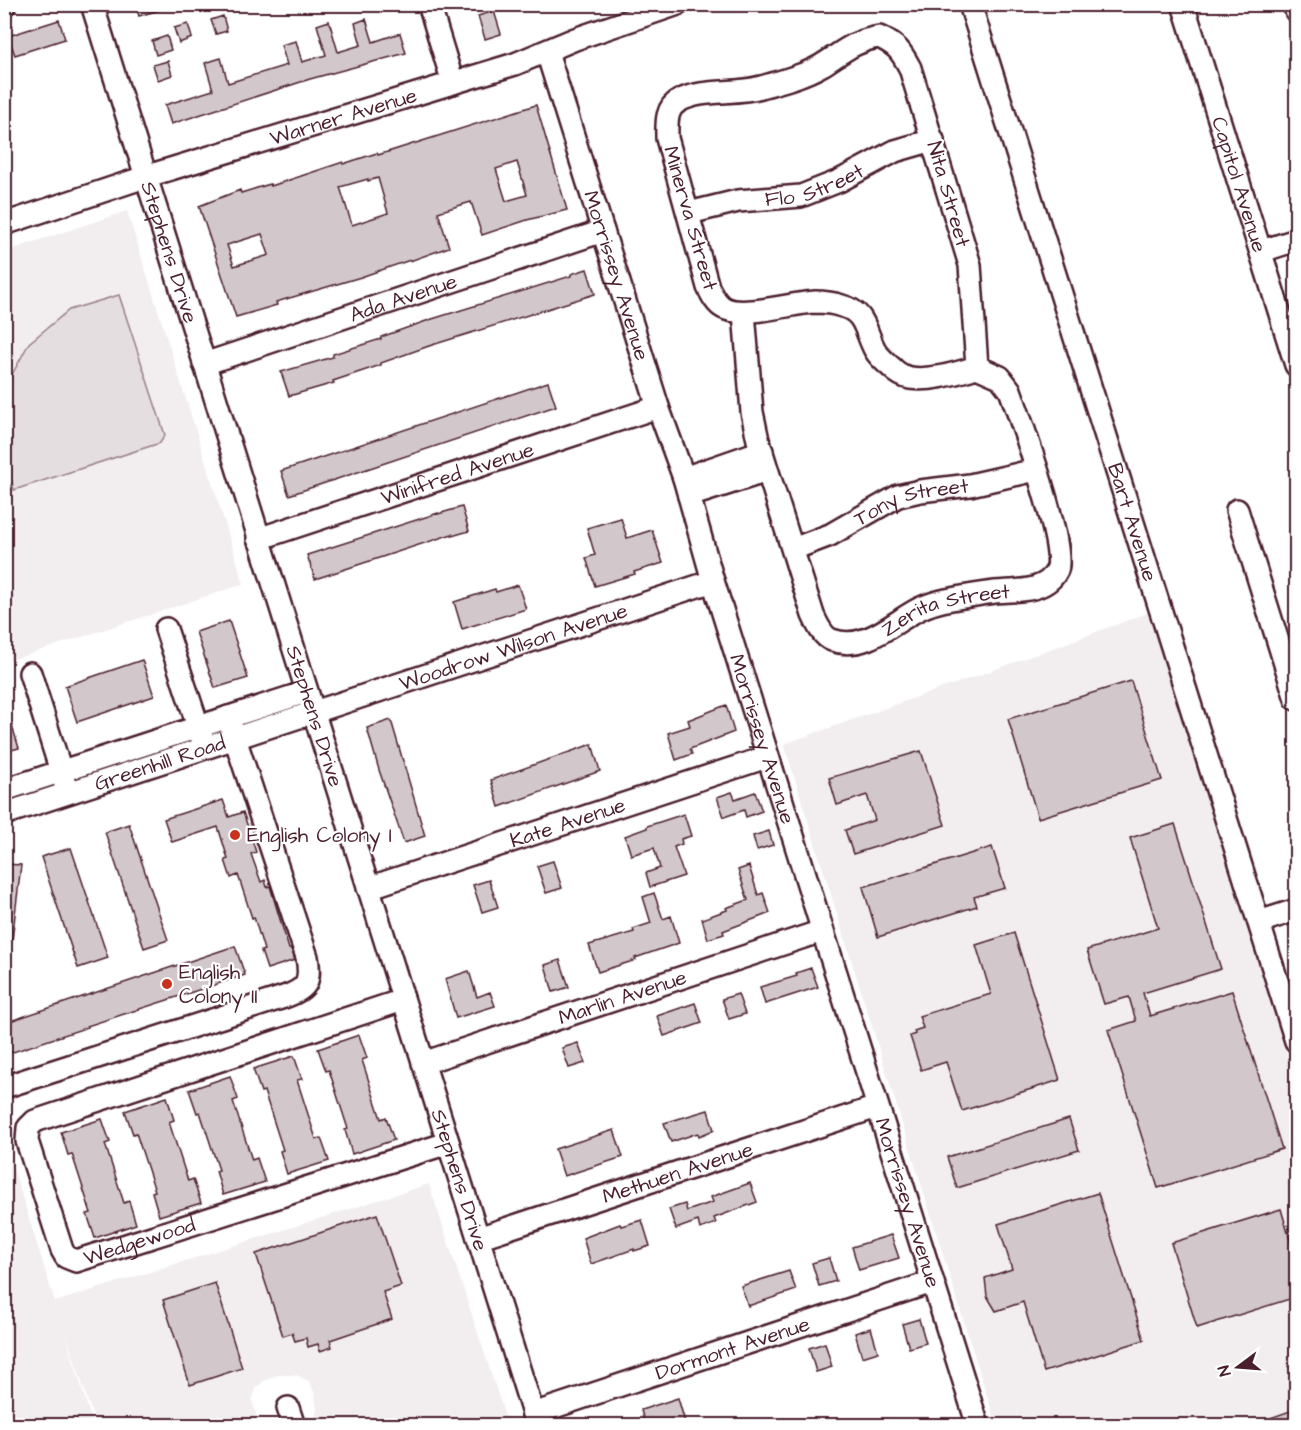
<svg xmlns="http://www.w3.org/2000/svg" width="1301" height="1430" font-family="'Architects Daughter',sans-serif">
<style>
.built{fill:#f2eeef}
.green{fill:#e5dee0;stroke:#987e86;stroke-width:1.5}
.building{fill:#d2c7cb;stroke:#4a1f2b;stroke-width:1.5;fill-rule:evenodd}
.lines{fill:none;stroke-linecap:round;stroke-linejoin:round}
.minor-casing{stroke:#4a1f2b;stroke-width:26}
.minor{stroke:#fff;stroke-width:21}
.poi-dot{fill:#c8321e;stroke:#fff;stroke-width:2}
.labels{text-anchor:middle;stroke-width:4.5;stroke-linejoin:round;paint-order:stroke}
.street-label{font-size:21px;fill:#4a1f2b;stroke:#fff}
.poi-label{font-size:21px;fill:#4a1f2b;stroke:#fff;text-anchor:start}
</style>
<rect width="100%" height="100%" fill="#fff"/>
<filter id="ink" filterUnits="userSpaceOnUse"><feTurbulence type="fractalNoise" baseFrequency=".0167" numOctaves="2"/><feDisplacementMap in="SourceGraphic" scale="12" xChannelSelector="R" yChannelSelector="G"/><feConvolveMatrix kernelMatrix="1 2 1 2 8 2 1 2 1" color-interpolation-filters="sRGB"/></filter>
<g filter="url(#ink)">
<path class="built" d="M127,211L244,584L5,662L4,252Z
M1150,612L1296,1084V1425H996L784,744L988,672Z
M4,1138L55,1302L429,1184L508,1425H314L317,1409L315,1394L309,1381L296,1375H278L264,1381L256,1388L252,1401L259,1423L263,1425H96L63,1326L93,1425H5Z"/>
<path class="green" d="M119,295L165,435L160,443L14,490L5,457V388L29,343L69,310Z"/>
<path class="building" d="M135,4H168L169,7L139,16Z
M494,11L501,34L485,39L478,16Z
M223,16L227,31L216,34L211,20Z
M366,19L373,42L400,33L406,53L310,79L171,124L165,105L213,90L205,63L221,58L228,83L287,65L281,45L296,41L302,62L326,55L317,25L329,21L338,52L361,45L355,23Z
M59,20L65,39L15,55L8,36Z
M188,24L192,38L179,43L174,28Z
M167,36L171,50L156,55L152,41Z
M168,61L172,75L158,80L153,65Z
M536,105L567,210L527,220L482,235L471,202L438,212L449,247L410,261V260L361,277L276,302L277,305L236,317L199,206L240,190L241,193L270,184L271,186L343,162V164L377,153L378,155ZM517,162L527,195L506,201L496,169ZM378,178L388,213L352,225L340,187L368,179V181ZM262,234L269,255L234,266L227,245Z
M587,269L595,294L429,346L381,363V365L333,381L334,383L289,396L281,372L333,357V354L381,339V337L429,320L571,276V274Z
M548,382L556,406L289,495L281,471Z
M462,507L469,531L452,536V534L315,579L307,555L438,513V514Z
M621,518L627,538L652,530L663,563L634,572L635,574L595,586L586,558L595,555L587,528Z
M518,585L526,609L462,629L454,602L495,589L496,592Z
M229,621L248,678L215,688L196,632Z
M142,660L154,696L77,722L65,686Z
M1131,681L1162,780L1038,818L1008,719Z
M726,705L734,732L690,749L692,754L676,760L668,733L690,726L688,720Z
M7,710L19,748L4,752V711Z
M391,720L425,836L404,843L379,770L367,728Z
M592,744L600,771L499,807L491,780Z
M921,751L945,825L853,854L845,830L875,820L867,795L837,805L829,778Z
M732,792L735,799L755,792L762,811L746,817L744,810L724,817L717,797Z
M223,800L229,817L243,812L256,852L251,854L261,882L265,880L267,887L270,886L289,949H291L295,960L267,969L261,951L264,950L254,917L252,918L238,875L231,878L225,860L228,859L218,827L172,842L164,819Z
M684,814L691,836L681,839L682,844L674,847L684,876L650,887L646,873L660,868L654,848L631,855L625,836L647,828V826Z
M129,824L168,940L144,948L105,832Z
M1175,824L1221,969L1143,993L1150,1016L1232,991L1282,1149L1158,1188L1108,1030L1136,1021L1129,997L1104,1004L1087,950L1158,928L1130,838Z
M769,831L773,845L757,850L753,836Z
M992,847L1005,888L974,897L977,906L878,937L863,887Z
M71,848L108,958L78,968L41,857Z
M553,861L562,888L546,893L537,866Z
M4,864L21,865L12,940H4Z
M749,866L758,895L763,893L770,913L723,931L724,934L708,939L702,919L727,910L726,908L748,900L738,870Z
M489,880L498,907L482,912L473,885Z
M654,893L663,919L671,916L679,943L635,958L636,960L598,972L589,945L634,932L633,929L651,923L643,897Z
M1014,933L1060,1080L962,1111L946,1062L921,1070L910,1036L915,1034L914,1031L923,1028L919,1016L991,994L976,945Z
M235,946L245,975L87,1026L88,1027L4,1055V1023Z
M560,960L569,987L553,992L545,965Z
M811,968L818,987L765,1004L760,987L797,976L796,973Z
M469,971L477,997L490,992L495,1006L456,1018L445,979Z
M738,994L745,1014L729,1019L722,999Z
M695,1003L702,1023L664,1036L657,1016Z
M359,1035L367,1058L362,1060L381,1119L386,1117L394,1140L352,1154L345,1130L348,1129L329,1070L326,1071L318,1049Z
M578,1043L585,1063L569,1068L562,1048Z
M294,1056L302,1079L297,1080L316,1139L321,1138L329,1161L287,1174L280,1151L283,1150L264,1091L261,1092L253,1069Z
M230,1076L238,1099L233,1101L252,1160L257,1158L265,1182L223,1195L216,1171L219,1170L200,1112L197,1113L189,1090Z
M167,1097L174,1120L169,1122L188,1181L193,1179L201,1203L159,1216L152,1192L155,1191L136,1133L133,1134L125,1111Z
M708,1110L714,1130L699,1136L698,1133L671,1142L664,1123Z
M102,1119L110,1142L105,1144L124,1203L129,1201L136,1224L95,1238L87,1214L91,1213L72,1154L68,1155L61,1132Z
M1069,1119L1079,1150L957,1188L947,1157Z
M614,1130L623,1157L564,1176L555,1149Z
M750,1183L757,1202L714,1218L716,1223L700,1229L698,1221L676,1229L669,1209L685,1204L687,1211L713,1202L711,1197Z
M1098,1193L1144,1340L1044,1372L1023,1302L996,1311L987,1296L985,1278L1012,1269L998,1224Z
M1281,1209L1296,1260V1297L1197,1328L1171,1243Z
M377,1214L401,1286L383,1292L392,1319L330,1340L332,1347L320,1351L318,1344L308,1347L306,1338L295,1341L292,1333L283,1336L256,1254Z
M642,1220L650,1246L634,1251V1249L591,1264L583,1238L620,1224L621,1226Z
M891,1235L899,1258L859,1270L852,1247Z
M829,1258L836,1281L819,1286L812,1263Z
M789,1271L796,1290L748,1306L741,1286Z
M215,1283L242,1368L190,1385L163,1300Z
M919,1319L926,1343L909,1348L902,1324Z
M871,1328L878,1352L862,1357L855,1333Z
M825,1343L832,1367L816,1372L809,1348Z
M678,1398L685,1422L673,1425H645L641,1410Z
M1296,1409V1425H1253V1424Z"/>
<g class="lines">
<defs>
<g id="minor">
<path id="s1" d="M92,4L537,1426"/>
<path d="M429,4L453,83"/>
<path id="s2" d="M970,4L1296,1041"/>
<path id="s3" d="M1183,4L1296,365"/>
<path d="M1295,4L1296,11"/>
<path d="M4,5L5,4"/>
<path d="M879,37C897,45 901,51 910,68L970,265L977,367C956,373 933,381 910,378C903,377 896,372 891,367C885,362 879,357 875,350C865,332 866,312 842,306C833,303 824,302 815,302C792,303 743,318 724,308C716,304 712,295 708,287L667,138C667,125 665,108 679,101C703,88 735,95 761,87C782,81 803,76 822,65C843,52 854,41 879,37Z"/>
<path id="s4" d="M547,52L658,407L684,478L713,581L978,1426"/>
<path id="s5" d="M689,213L738,201L801,196L839,181L895,151L933,140"/>
<path id="s6" d="M4,224L151,175L515,64L575,39L678,4"/>
<path d="M1262,251L1296,240"/>
<path id="s7" d="M744,312L752,412L758,440L813,615C817,624 823,637 832,640C865,652 893,622 919,609C927,605 937,602 946,600C962,597 979,594 995,592C1016,590 1046,593 1057,570C1067,548 1020,418 1010,390L1000,377L977,367"/>
<path id="s8" d="M204,364L603,231"/>
<path d="M684,478L762,451"/>
<path d="M689,496L767,471"/>
<path d="M1237,510L1296,699"/>
<path id="s9" d="M258,539L658,407"/>
<path id="s10" d="M793,549L830,535L898,496L920,491L970,485L1036,470"/>
<path d="M166,629L202,738"/>
<path d="M30,673L65,784"/>
<path d="M4,790L306,692"/>
<path id="s11" d="M4,814L713,581"/>
<path id="s12" d="M368,888L767,757"/>
<path d="M1259,922L1296,910"/>
<path id="s13" d="M403,1000L35,1121L28,1128L27,1141L62,1250L66,1257L76,1261L448,1143"/>
<path id="s14" d="M423,1063L822,931"/>
<path d="M4,1087L284,997C308,989 311,981 307,957L228,717"/>
<path id="s15" d="M478,1238L877,1107"/>
<path d="M288,1408L294,1426"/>
<path id="s16" d="M533,1414L932,1282"/>
</g>
</defs>
<use href="#minor" class="minor-casing"/>
<use href="#minor" class="minor"/>
</g>
</g>
<g class="poi-dot">
<circle cx="235" cy="835" r="6"/>
<circle cx="167" cy="984" r="6"/>
</g>
<g class="labels">
<g class="street-label">
<text dy="7" stroke="none"><textPath href="#s6" startOffset="356">Warner Avenue</textPath></text>
<text dy="7" stroke="none"><textPath href="#s5" startOffset="129">Flo Street</textPath></text>
<text dy="7" stroke="none"><textPath href="#s3" startOffset="189">Capitol Avenue</textPath></text>
<text transform="translate(949 194) rotate(74)" y="7">Nita Street</text>
<text transform="translate(691 218) rotate(74)" y="7">Minerva Street</text>
<text dy="7" stroke="none"><textPath href="#s1" startOffset="260">Stephens Drive</textPath></text>
<text dy="7" stroke="none"><textPath href="#s4" startOffset="234">Morrissey Avenue</textPath></text>
<text dy="7" stroke="none"><textPath href="#s8" startOffset="210">Ada Avenue</textPath></text>
<text dy="7" stroke="none"><textPath href="#s9" startOffset="210">Winifred Avenue</textPath></text>
<text dy="7" stroke="none"><textPath href="#s10" startOffset="129">Tony Street</textPath></text>
<text dy="7" stroke="none"><textPath href="#s2" startOffset="543">Bart Avenue</textPath></text>
<text dy="7" stroke="none"><textPath href="#s7" startOffset="466">Zerita Street</textPath></text>
<text dy="7" stroke="none"><textPath href="#s11" startOffset="536">Woodrow Wilson Avenue</textPath></text>
<text dy="7" stroke="none"><textPath href="#s1" startOffset="746">Stephens Drive</textPath></text>
<text dy="7" stroke="none"><textPath href="#s4" startOffset="720">Morrissey Avenue</textPath></text>
<text dy="7" stroke="none"><textPath href="#s11" startOffset="164">Greenhill Road</textPath></text>
<text dy="7" stroke="none"><textPath href="#s12" startOffset="210">Kate Avenue</textPath></text>
<text dy="7" stroke="none"><textPath href="#s14" startOffset="210">Marlin Avenue</textPath></text>
<text dy="7" stroke="none"><textPath href="#s15" startOffset="210">Methuen Avenue</textPath></text>
<text dy="7" stroke="none"><textPath href="#s1" startOffset="1232">Stephens Drive</textPath></text>
<text dy="7" stroke="none"><textPath href="#s4" startOffset="1206">Morrissey Avenue</textPath></text>
<text dy="7" stroke="none"><textPath href="#s13" startOffset="610">Wedgewood</textPath></text>
<text dy="7" stroke="none"><textPath href="#s16" startOffset="210">Dormont Avenue</textPath></text>
</g>
<g class="poi-label">
<text x="247" y="842">English Colony I</text>
<text x="179" y="979">English<tspan x="179" dy="24">Colony II</tspan></text>
</g>
</g>
<rect width="1301" height="1430" fill="none" stroke="#fff" stroke-width="24"/>
<rect x="12" y="12" width="1277" height="1406" fill="none" stroke="#4a1f2b" stroke-width="2" filter="url(#ink)"/>
<g transform="translate(1238 1367) rotate(254)" stroke="#ffffff" stroke-width="4.5" paint-order="stroke">
<path d="M0-4.5L10 22L0 15L-10 22Z" fill="#4a1f2b"/>
<text y="-9" font-size="16" font-weight="bold" text-anchor="middle" fill="#4a1f2b">N</text>
</g>
</svg>
